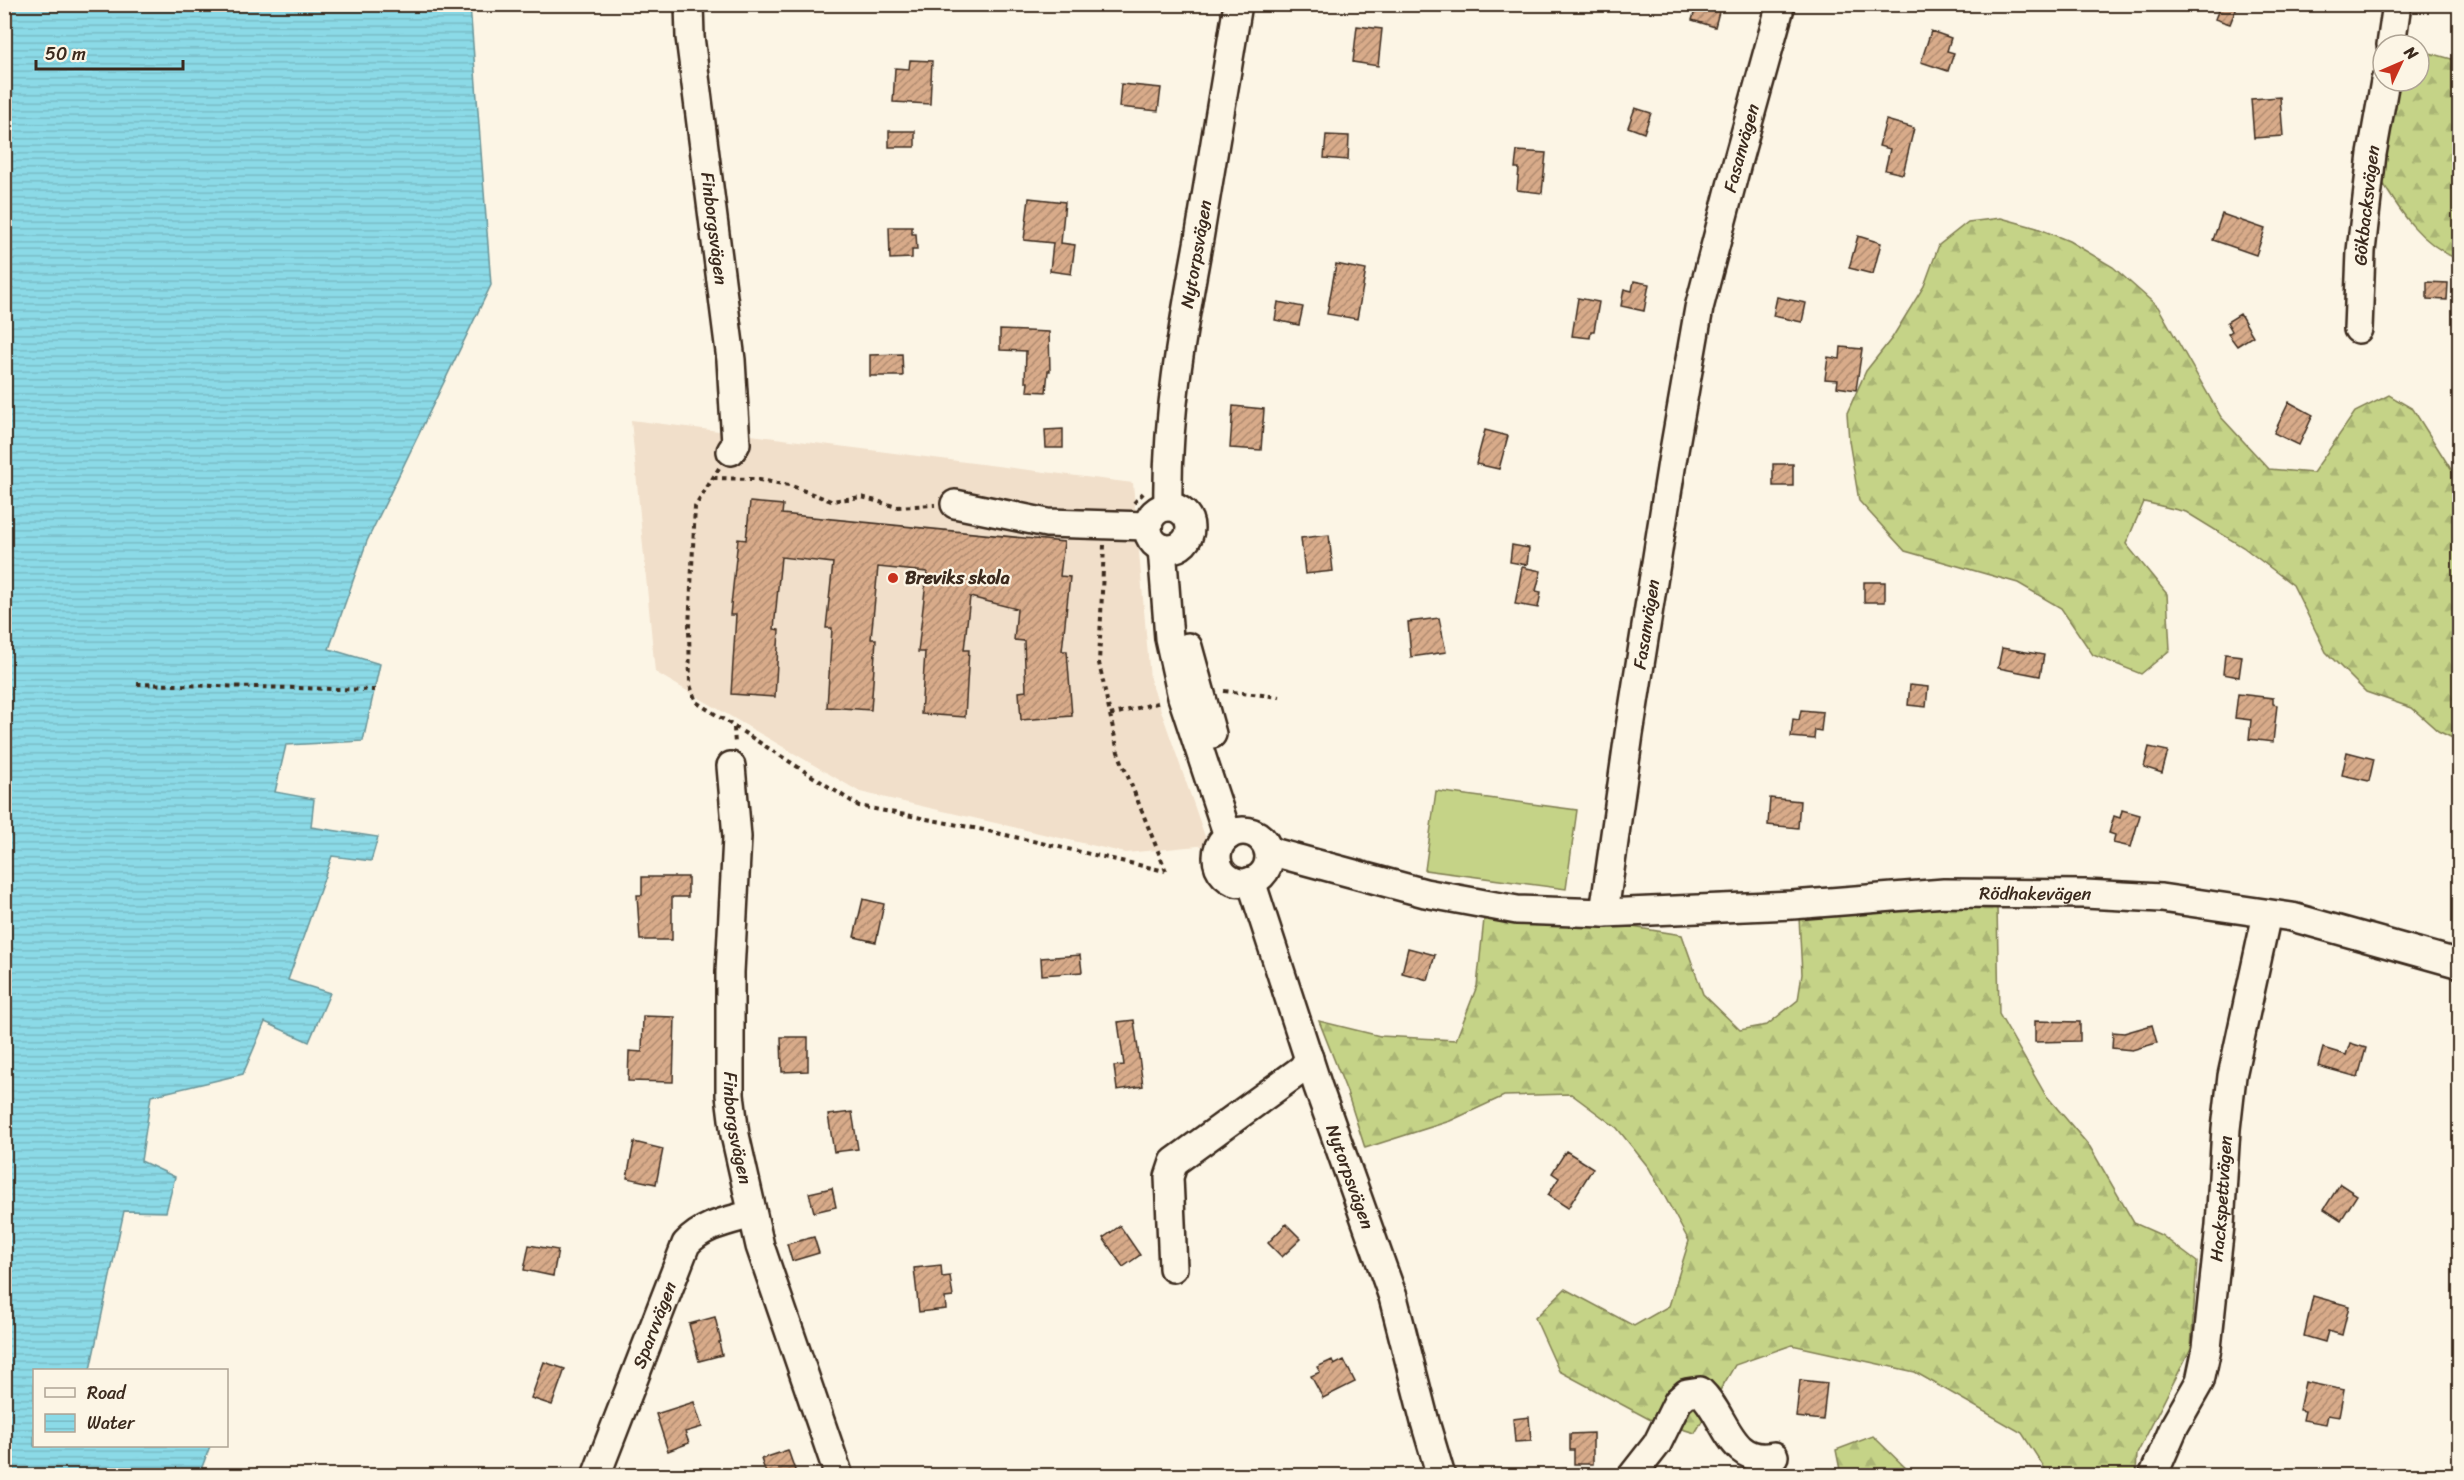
<svg xmlns="http://www.w3.org/2000/svg" width="2464" height="1480" font-family="Sriracha,sans-serif">
<style>
.built{fill:#f1dfca}
.forest{fill:url(#forest-firs);stroke:#807e52;stroke-width:1.5}
.pitch{fill:#c5d387;stroke:#807e52;stroke-width:1.5}
.water{fill:url(#water-rules);stroke:#6b9497;stroke-width:1.5}
.building{fill:url(#building-hatch);stroke:#3b2a1e;stroke-width:1.5}
.lines{fill:none;stroke-linecap:round;stroke-linejoin:round}
.minor-casing{stroke:#3b2a1e;stroke-width:32}
.path{stroke:#3b2a1e;stroke-width:4;stroke-dasharray:4.5 4.5;stroke-linecap:butt}
.minor{stroke:#fcf5e5;stroke-width:27}
.poi-dot{fill:#c8321e;stroke:#fcf5e5;stroke-width:2}
.labels{text-anchor:middle;stroke-width:4.5;stroke-linejoin:round;paint-order:stroke}
.street-label{font-size:18px;fill:#3b2a1e;stroke:#fcf5e5}
.poi-label{font-size:18px;font-weight:bold;fill:#3b2a1e;stroke:#fcf5e5;text-anchor:start}
</style>
<defs>
<pattern id="forest-firs" width="22" height="20" patternUnits="userSpaceOnUse" patternTransform="scale(1.5)"><rect width="22" height="20" fill="#c5d387"/><path d="M5 1l3.5 6h-7zM16 11l3.5 6h-7z" fill="#aab574"/></pattern>
<pattern id="water-rules" width="6" height="5" patternUnits="userSpaceOnUse" patternTransform="scale(1.5)"><rect width="6" height="5" fill="#8bdae7"/><path d="M0 2.5h6" fill="none" stroke="#79bbc6"/></pattern>
<pattern id="building-hatch" width="6" height="6" patternUnits="userSpaceOnUse" patternTransform="scale(1.5)"><rect width="6" height="6" fill="#d8ab8a"/><path d="M-1 1l2-2M0 6l6-6M5 7l2-2" fill="none" stroke="#b08b70"/></pattern>
</defs>
<rect width="100%" height="100%" fill="#fcf5e5"/>
<filter id="ink" filterUnits="userSpaceOnUse"><feTurbulence type="fractalNoise" baseFrequency=".0167" numOctaves="2"/><feDisplacementMap in="SourceGraphic" scale="12" xChannelSelector="R" yChannelSelector="G"/><feConvolveMatrix kernelMatrix="1 2 1 2 8 2 1 2 1" color-interpolation-filters="sRGB"/></filter>
<g filter="url(#ink)">
<path class="built" d="M631,420L1133,483L1150,679L1208,845L1126,853L860,792L655,672Z"/>
<path class="forest" d="M2419,50L2459,61V260C2420,243 2401,213 2379,177L2393,81H2419Z
M2001,218L2037,228L2069,241L2113,267L2158,307L2221,417L2269,469L2313,473L2355,412L2389,395L2413,409L2454,474L2459,475V741L2438,731L2412,708L2366,692L2326,652L2293,585L2243,547L2186,512L2144,502L2126,544L2167,594L2170,650L2141,674L2093,655L2061,608L2018,583L1905,551L1859,501L1849,441L1847,413L1866,371L1892,338L1924,286L1939,245L1968,222Z
M1997,905L1999,1014L2045,1094L2090,1147L2134,1223L2161,1235L2197,1262L2191,1348L2137,1454L2136,1475H2049L2022,1433L1915,1372L1792,1345L1735,1365L1695,1433L1649,1419L1559,1371L1535,1318L1565,1289L1634,1326L1669,1306L1689,1241L1649,1168L1617,1128L1571,1094L1504,1096L1450,1121L1365,1148L1347,1092L1319,1021L1380,1036L1456,1040L1477,986L1484,919L1601,922L1682,935L1703,994L1740,1030L1767,1025L1798,1000L1802,974L1799,917Z
M1873,1436L1913,1475H1841L1836,1450Z"/>
<path class="pitch" d="M1436,791L1577,810L1566,889L1425,870Z"/>
<path class="water" d="M5,4L470,5L491,285L367,541L329,649L380,664L363,741L286,745L275,792L314,799L311,827L378,837L371,861L332,856L288,980L330,993L309,1042L265,1022L243,1074L151,1096L141,1161L175,1177L166,1212L124,1211L90,1370H34V1446H210L199,1475H5Z"/>
<path class="building" d="M1697,4H1721L1715,27L1692,20Z
M2221,4H2238L2230,24L2215,19Z
M1357,26L1382,29L1378,66L1353,62Z
M1931,31L1951,38L1947,51L1954,53L1948,71L1921,62Z
M910,60L932,61L930,104L893,102L895,68L909,69Z
M1121,84L1161,88L1158,111L1119,107Z
M2280,97L2283,136L2254,138L2251,99Z
M1635,108L1651,113L1644,133L1628,127Z
M1886,120L1914,128L1903,174L1885,170L1890,149L1879,146Z
M889,131H915V147H889Z
M1326,135L1349,136L1348,160L1324,158Z
M1517,151L1546,153L1542,193L1517,190L1519,168H1515Z
M1029,198L1065,202L1061,243L1075,245L1071,274L1050,271L1053,243L1024,240Z
M2222,214L2265,229L2256,255L2213,240Z
M889,227H912V234H916L917,250H912V258L890,259Z
M1858,236L1881,243L1873,274L1849,268Z
M1336,264L1366,270L1357,319L1327,314Z
M1634,281L1649,284L1644,311L1621,306L1624,289L1632,291Z
M2427,282L2448,283L2447,300L2427,299Z
M1777,297L1806,303L1802,322L1773,316Z
M1578,298L1599,302L1594,331H1591L1590,338L1572,336Z
M1278,302L1303,307L1299,325L1275,320Z
M2240,314L2253,336L2237,346L2228,334L2232,331L2227,322Z
M1000,330L1049,332L1050,371H1048L1046,392L1027,391L1028,382H1025L1026,351L1000,350Z
M1841,347L1862,349L1856,390L1837,387L1838,380L1825,379L1828,357L1840,359Z
M902,354L903,376H870V355Z
M2289,402L2313,415L2299,445L2274,433Z
M1233,406L1264,409L1261,450L1230,448Z
M1063,429V448H1046L1045,430Z
M1485,430L1508,436L1499,469L1476,464Z
M1773,464H1793V486H1773Z
M750,502L783,505L782,514L1064,542L1060,576L1070,577L1062,651H1067L1072,716L1021,720L1019,692L1026,691L1024,641L1014,640L1017,609L970,597L964,650H969L965,717L921,714L925,652H918L927,572L878,567L871,639H876L871,710L827,707L832,628H826L833,563L781,557L774,629L779,630L775,697L731,694L736,615H730L738,539L746,540Z
M1329,535L1333,571L1305,574L1301,538Z
M1512,545L1529,548L1527,565L1510,562Z
M1522,567L1541,571L1536,591L1541,592L1538,608L1515,604Z
M1864,582H1885V602H1864Z
M1439,618L1446,652L1411,657L1408,622Z
M2002,648L2044,655L2040,676L1998,668Z
M2225,654L2242,656L2239,677L2223,674Z
M1910,685L1928,687L1926,707L1908,705Z
M2238,694L2273,698V704L2277,705L2273,742L2249,739L2251,720L2235,718Z
M1801,710L1823,712L1821,731L1815,730L1814,739L1791,737L1793,719L1799,720Z
M2149,747L2168,751L2162,773L2144,767Z
M2347,752L2374,759L2369,781L2342,775Z
M1770,798L1800,801L1798,828L1768,825Z
M2122,810L2140,815L2131,847L2113,843L2115,835L2109,833L2114,816L2120,818Z
M642,877H688V897H672V940H640L637,895H642Z
M863,899L884,904L876,942L854,937Z
M1408,948L1435,955L1428,980L1402,973Z
M1080,955L1082,972L1042,975L1041,958Z
M643,1016L675,1017L673,1082L628,1081L629,1051L642,1052Z
M1134,1020L1143,1086L1117,1090L1114,1066L1124,1065L1118,1022Z
M2035,1021L2080,1022V1041L2035,1042Z
M2152,1025L2157,1043L2132,1050L2112,1048L2113,1032L2124,1033Z
M781,1037H808V1071L782,1072Z
M2350,1043L2366,1048L2358,1077L2318,1066L2323,1048L2346,1055Z
M852,1112L858,1149L834,1152L828,1115Z
M634,1142L663,1149L656,1184L627,1178Z
M1566,1151L1593,1168L1568,1208L1548,1195L1559,1178L1552,1173Z
M2340,1184L2357,1195L2341,1220L2324,1209Z
M832,1188L836,1207L814,1212L809,1193Z
M1286,1224L1301,1239L1282,1257L1268,1243Z
M1120,1226L1140,1255L1123,1267L1103,1238Z
M814,1237L819,1253L792,1261L787,1244Z
M529,1245L558,1250L553,1276L524,1270Z
M941,1265L942,1277L950,1276L953,1297L945,1298L946,1309L919,1312L914,1268Z
M2313,1296L2349,1306L2342,1335L2328,1331L2325,1342L2304,1336Z
M715,1317L721,1342H719L722,1355L699,1361L689,1324Z
M1332,1360L1334,1365L1344,1360L1355,1382L1323,1398L1311,1376L1320,1372L1317,1367Z
M544,1362L565,1369L552,1405L531,1398Z
M1800,1380L1827,1383L1823,1420L1796,1417Z
M2305,1382L2344,1390L2339,1417L2328,1415L2326,1424L2303,1420L2305,1411L2299,1410Z
M694,1402L702,1427L685,1432L689,1443L668,1451L656,1414Z
M1529,1417L1531,1441L1515,1442L1513,1419Z
M1593,1433V1464H1574V1450H1570V1434Z
M788,1450L797,1476H767L761,1459Z"/>
<g class="lines">
<defs>
<g id="minor">
<path id="s1" d="M689,4L690,37L731,360L736,444L731,451"/>
<path d="M2391,45L2397,4"/>
<path id="s2" d="M2358,329L2361,251L2372,154L2385,81"/>
<path d="M955,504L1047,523L1147,526"/>
<path id="s3" d="M1168,506C1166,416 1183,327 1199,239C1212,161 1225,83 1238,4"/>
<circle cx="1169" cy="528" r="21"/>
<path d="M1162,548L1169,638L1182,697L1228,836"/>
<path d="M1188,647L1212,734"/>
<path id="s4" d="M731,766L737,837L730,972V1095L735,1135L760,1246L839,1476"/>
<circle cx="1243" cy="857" r="26"/>
<path id="s5" d="M1269,851L1425,893L1517,910L1604,913L1629,734L1672,462L1699,308L1737,163L1781,4"/>
<path id="s6" d="M1251,881L1318,1087L1393,1297L1425,1422L1441,1476"/>
<path id="s7" d="M1604,913L1792,905L1944,893L2085,894L2161,898L2292,917L2460,964"/>
<path d="M1173,1268L1169,1177L1174,1162L1302,1069L1309,1058"/>
<path id="s8" d="M596,1476L686,1244C703,1225 728,1221 752,1214"/>
<path d="M1632,1476L1657,1444L1678,1401L1687,1393L1700,1391C1726,1415 1730,1466 1774,1456"/>
<path id="s9" d="M2153,1476L2175,1425L2200,1381L2207,1348L2220,1225L2226,1129L2232,1076L2267,914"/>
</g>
</defs>
<use href="#minor" class="minor-casing"/>
<path class="path" d="M719,468L695,507L689,627L690,685L696,702L859,806L984,830L1165,871
M713,478L754,479L789,485L831,501L862,497L897,507L935,505
M1134,503L1145,491
M1104,545L1099,663L1118,752L1166,871
M137,684L375,690
M1224,691L1280,697
M1110,715L1161,702
M734,728L735,745"/>
<use href="#minor" class="minor"/>
</g>
</g>
<circle class="poi-dot" cx="893" cy="578" r="6"/>
<g class="labels">
<g class="street-label">
<text dy="6" stroke="none"><textPath href="#s5" startOffset="1120">Fasanvägen</textPath></text>
<text dy="6" stroke="none"><textPath href="#s2" startOffset="124">Gökbacksvägen</textPath></text>
<text dy="6" stroke="none"><textPath href="#s1" startOffset="226">Finborgsvägen</textPath></text>
<text dy="6" stroke="none"><textPath href="#s3" startOffset="254">Nytorpsvägen</textPath></text>
<text dy="6" stroke="none"><textPath href="#s5" startOffset="634">Fasanvägen</textPath></text>
<text dy="6" stroke="none"><textPath href="#s7" startOffset="432">Rödhakevägen</textPath></text>
<text dy="6" stroke="none"><textPath href="#s4" startOffset="363">Finborgsvägen</textPath></text>
<text dy="6" stroke="none"><textPath href="#s6" startOffset="312">Nytorpsvägen</textPath></text>
<text dy="6" stroke="none"><textPath href="#s9" startOffset="290">Hackspettvägen</textPath></text>
<text dy="6" stroke="none"><textPath href="#s8" startOffset="162">Sparvvägen</textPath></text>
</g>
<g class="poi-label">
<text x="905" y="584">Breviks skola</text>
</g>
</g>
<rect width="2464" height="1480" fill="none" stroke="#fcf5e5" stroke-width="24"/>
<rect x="12" y="12" width="2440" height="1456" fill="none" stroke="#3b2a1e" stroke-width="2" filter="url(#ink)"/>
<rect x="33" y="1369" width="195" height="78" fill="#fcf5e5" stroke="#afa495" stroke-width="1.5"/>
<rect x="45" y="1388" width="30" height="9" fill="#fcf5e5" stroke="#afa495" stroke-width="1.5"/>
<text x="87" y="1399" font-size="18" fill="#3b2a1e">Road</text>
<rect x="45" y="1414" width="30" height="18" fill="url(#water-rules)" stroke="#afa495" stroke-width="1.5"/>
<text x="87" y="1429" font-size="18" fill="#3b2a1e">Water</text>
<g transform="translate(2401 63) rotate(46)"><circle r="28" fill="#fcf5e5" stroke="#afa495" stroke-width="1.5"/>
<path d="M0-4.5L10 22L0 15L-10 22Z" fill="#c8321e"/>
<text y="-9" font-size="16" font-weight="bold" text-anchor="middle" fill="#3b2a1e">N</text>
</g>
<path d="M36 60v9h147v-9" fill="none" stroke="#3b2a1e" stroke-width="3"/>
<text x="45" y="60" font-size="18" fill="#3b2a1e" stroke="#fcf5e5" stroke-width="4.5" paint-order="stroke">50 m</text>
</svg>
